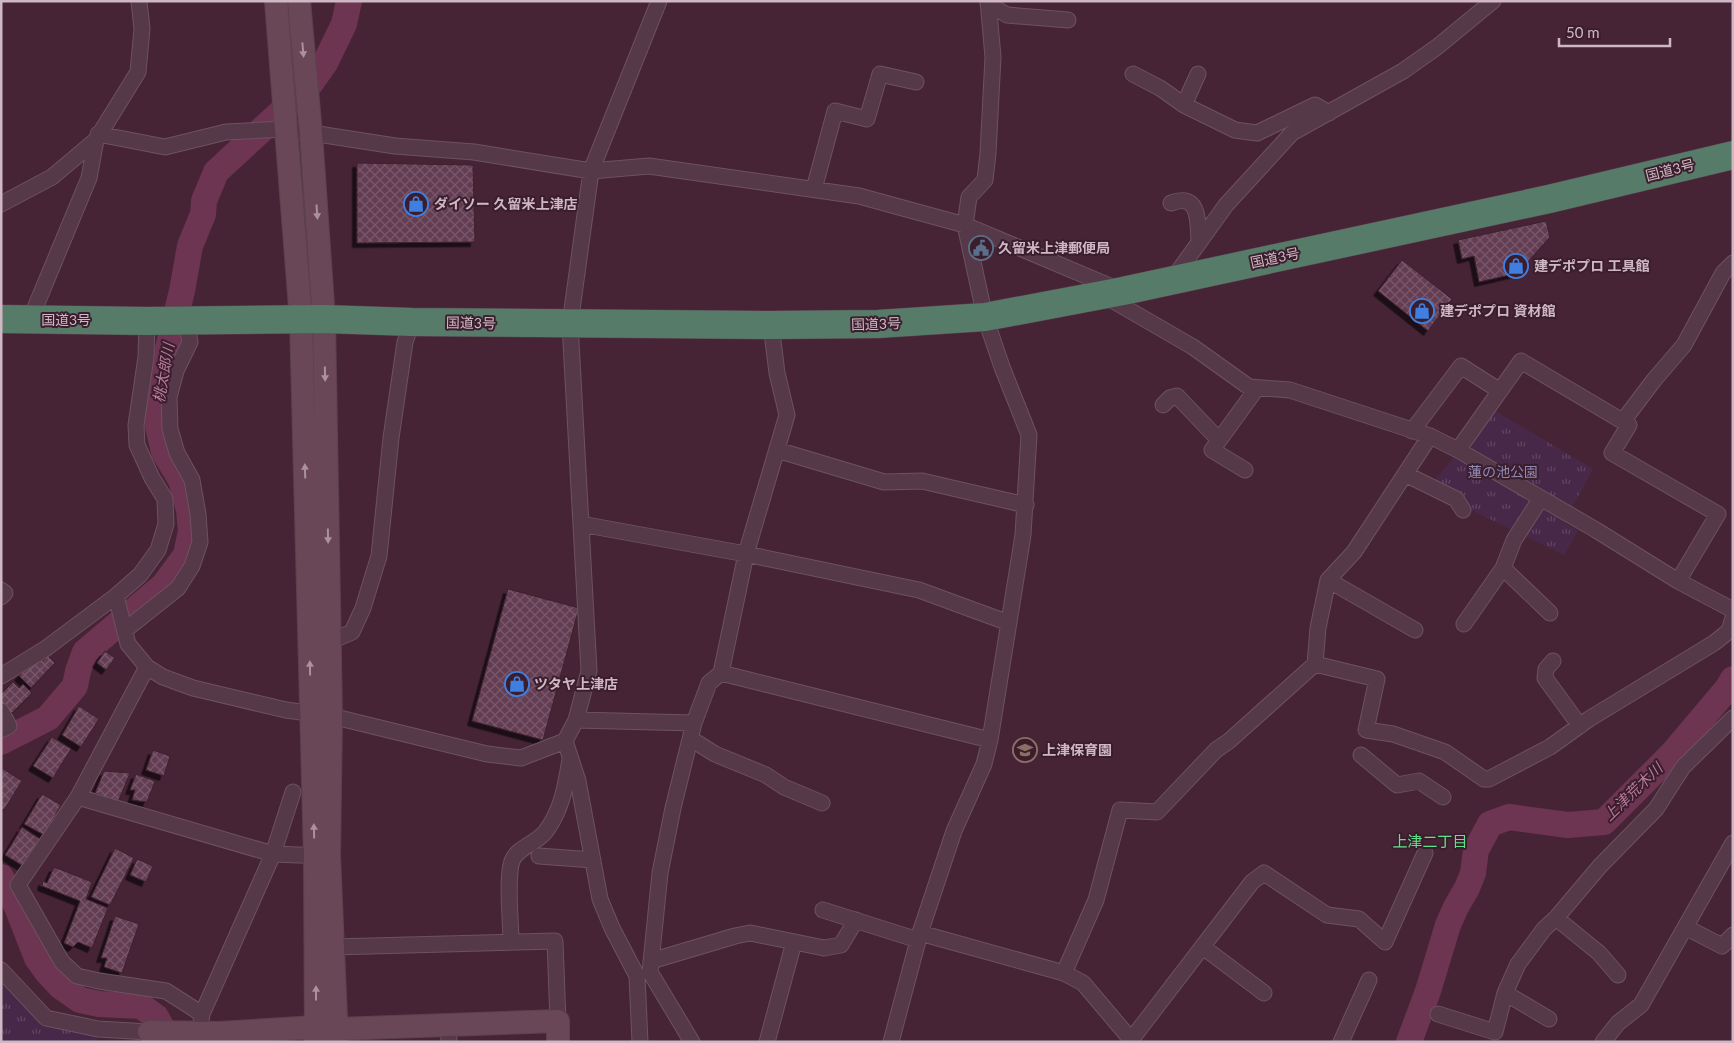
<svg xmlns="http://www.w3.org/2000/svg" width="1734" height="1043" font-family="Lato,'Noto Sans JP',sans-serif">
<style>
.grass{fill:url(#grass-tufts)}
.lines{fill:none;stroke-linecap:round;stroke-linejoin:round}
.river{stroke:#6d3552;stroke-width:26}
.building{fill:url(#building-cross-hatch);stroke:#3d202f;filter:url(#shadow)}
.street-casing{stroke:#6d5260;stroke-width:17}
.secondary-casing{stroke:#5c404e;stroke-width:24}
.highway-casing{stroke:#5d4150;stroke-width:29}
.street{stroke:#553948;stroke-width:15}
.secondary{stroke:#694757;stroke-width:22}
.highway{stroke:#567c69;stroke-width:28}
.oneway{fill:#ab909d}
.labels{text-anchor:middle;stroke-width:4;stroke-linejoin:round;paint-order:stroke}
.street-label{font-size:14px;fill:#cfb7c3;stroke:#3b1e2d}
.poi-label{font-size:14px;font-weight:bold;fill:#cfb7c3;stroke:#3b1e2d;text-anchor:start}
.park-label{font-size:14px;fill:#8f89b5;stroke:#3b1e2d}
.water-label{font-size:15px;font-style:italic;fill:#b97c9c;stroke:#3b1e2d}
.neighbourhood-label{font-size:15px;fill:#5fe28a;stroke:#3b1e2d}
</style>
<defs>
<pattern id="grass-tufts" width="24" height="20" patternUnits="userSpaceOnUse" patternTransform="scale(1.25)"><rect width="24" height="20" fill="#482849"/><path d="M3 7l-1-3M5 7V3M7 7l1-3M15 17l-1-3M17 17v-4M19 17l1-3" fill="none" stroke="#614562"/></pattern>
<pattern id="building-cross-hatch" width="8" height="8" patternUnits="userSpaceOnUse" patternTransform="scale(1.25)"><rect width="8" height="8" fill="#643e52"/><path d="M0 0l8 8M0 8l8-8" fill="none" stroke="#795869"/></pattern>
<filter id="shadow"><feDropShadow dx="-4.5" dy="4.5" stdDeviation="0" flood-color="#0009"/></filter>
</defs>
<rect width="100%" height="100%" fill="#462436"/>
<path class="grass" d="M1492,409L1593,469L1564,522L1578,531L1564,555L1428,489Z
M1,970L46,1018L98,1029L97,1042H1Z"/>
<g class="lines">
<path class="river" d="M1,742L48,718L75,686L78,671L85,652L164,585L186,555L191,531L189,510L181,480L164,452L157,422L159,393L166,356L182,291L190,246L203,214L204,201L216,172L308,87L325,63L344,24L349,1
M1,877L17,907L37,958L47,972L60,986L80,1000L99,1004L141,1006L156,1017L170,1042
M1409,1042L1428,991L1448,925L1456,907L1467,888L1473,873L1476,850L1490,824L1509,817L1568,825L1604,822L1673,753L1727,689L1733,679"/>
</g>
<path class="building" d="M357,163L473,165L475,242L357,243Z
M1546,221L1550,237L1518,273L1479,282L1474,256L1462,259L1458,240Z
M1402,260L1452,299L1428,331L1378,291Z
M508,589L579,608L543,740L472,721Z
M105,651L115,658L106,670L97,663Z
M38,656L43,661L48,656L55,663L31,688L19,676Z
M13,682L19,688L23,684L32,693L12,713L1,702V694Z
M79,706L99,719L81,747L62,735Z
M52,737L71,749L53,778L33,766Z
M153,750L170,756L164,776L146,770Z
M2,768L22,781L4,810L1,809Z
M104,771L130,773L118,802L95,793Z
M136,774L155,781L147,802L132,800L135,790H130Z
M42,794L61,805L44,835L24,824Z
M22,827L40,839L23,866L5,855Z
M115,848L134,858L110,905L91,897Z
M137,859L153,866L146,882L130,875Z
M54,867L92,882L86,899L108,908L92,948L78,942L73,947L64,943L80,901L42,886L43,881L47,883Z
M115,916L139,924L122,973L104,967L107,958H101Z"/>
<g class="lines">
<defs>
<path id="street" d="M988,4L1007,15L1068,20
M1133,74L1160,88L1184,105
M1198,74L1184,105L1235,130L1257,133L1315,105L1329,113
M98,134L165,147L226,132L286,129L395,146L474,152L591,171L649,166L859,196L965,225L1117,289
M814,189L835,111L867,119L880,74L916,82
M1171,203C1200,192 1198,222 1199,242
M1,204L52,177L96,140
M1172,280L1226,205L1292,133L1403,71L1437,47L1493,1
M1105,296L1193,347L1249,387L1290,390L1430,436L1458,450L1596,530L1678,581L1733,610
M30,320L89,178L96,140L138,72L142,29L139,1
M1163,405L1170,398L1177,396L1219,440
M1623,421L1654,380L1684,345L1723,273L1733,263
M1412,431L1461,366L1500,391
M777,450L884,482L922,481L1026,505
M1458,450L1521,361L1629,425L1612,453L1718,514L1678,581
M1245,470L1212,450L1257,388
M1405,474L1456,499L1463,510
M1541,498L1514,540L1503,568L1550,613
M581,524L746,554L919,590L1009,623
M1328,580L1415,630
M1,590L5,593L1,597
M116,596L140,575L158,550L166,524L165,499L152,478L137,445L136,425L146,357L147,321
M1464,624L1503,568
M125,630L178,588L192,566L200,542L198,514L192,480L177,453L170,429L169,397L176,371L190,342L186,320
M323,642H329L352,632L363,608L379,556L391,438L405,342L412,322
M1553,661L1546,669L1545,678L1580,726
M1315,664L1377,679L1366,730L1393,734L1445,752L1484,779H1489L1550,747L1589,719L1714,643L1729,631L1733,618
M147,667L78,797L18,885L62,962L77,976L99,981L166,991L202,1014
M721,673L990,740
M1,676L45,649L116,596L128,644L147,667L163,677L193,688L286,710L331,716L487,754L521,758L565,741L576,720L589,671L570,324L591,171L659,1
M1,711L9,726L1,730
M576,720L694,723
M691,739L715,754L766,775L784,787L822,803
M565,741L578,781L600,899L612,928L637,976L640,1042
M1361,755L1397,785L1419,781L1443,797
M78,797L273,854L324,856
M539,856L593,860
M823,910L918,940
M1556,918L1599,953L1618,975
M1691,930L1722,946L1733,935
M920,933L1064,973L1083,983L1133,1042
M511,942C511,922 506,879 512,861C517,847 538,843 546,831C562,810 566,784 570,759
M333,947L555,941L558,1021
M1203,947L1264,993
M651,961L735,936L750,933L824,948L841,945L856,920
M1,970L46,1018L98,1029L149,1032
M1064,973L1096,900L1120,810L1157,812L1216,750L1229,741L1315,664L1318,628L1328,580L1354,552L1430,436
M1505,993L1549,1019
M1438,1014L1495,1032L1505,993L1518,964L1544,929L1556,918L1600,866L1656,809L1683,767L1733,718
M201,1022L202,1014L273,854L293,792
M448,1025L449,1042
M1131,1040L1252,882L1264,873L1327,915L1359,919L1385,942L1425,853
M692,1042L650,972L660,873L673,808L694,723L709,683L721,673L746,554L787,415L777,373L771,325
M767,1042L794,942
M891,1042L920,933L954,831L984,764L990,740L1023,535L1029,435L1002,367L985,317L965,225L969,197L985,180L988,153L993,57L988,1
M1341,1042L1369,980
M1603,1042L1618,1023L1641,1005L1733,843"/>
<path id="secondary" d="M276,1L301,320L315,856L316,1042
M299,1L311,134L324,319L331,716L329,856L337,1042
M149,1032L219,1033L316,1027L337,1029L558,1021V1042"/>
<path id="highway" d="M1,319L147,321L324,319L412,322L771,325L878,324L985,317L1123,291L1549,199L1733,155"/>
</defs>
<use href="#street" class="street-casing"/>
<use href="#secondary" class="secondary-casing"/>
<use href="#highway" class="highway-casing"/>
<use href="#street" class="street"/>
<use href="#secondary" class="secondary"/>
<use href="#highway" class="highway"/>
</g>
<defs><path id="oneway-solid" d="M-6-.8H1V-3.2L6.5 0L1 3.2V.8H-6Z" transform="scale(1.25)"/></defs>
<g class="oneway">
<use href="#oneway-solid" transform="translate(303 50) rotate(85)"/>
<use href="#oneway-solid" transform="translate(317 212) rotate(86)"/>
<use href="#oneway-solid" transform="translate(325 374) rotate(89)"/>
<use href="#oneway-solid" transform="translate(305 471) rotate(-92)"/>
<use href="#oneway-solid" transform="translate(328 536) rotate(89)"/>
<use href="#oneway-solid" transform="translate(310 668) rotate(-91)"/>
<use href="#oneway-solid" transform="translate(314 831) rotate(-91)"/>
<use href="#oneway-solid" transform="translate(316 993) rotate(-90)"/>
</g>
<defs>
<symbol id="shop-ring" viewBox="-11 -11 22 22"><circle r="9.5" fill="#3b1e2d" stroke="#3f7fe0" stroke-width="1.5"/><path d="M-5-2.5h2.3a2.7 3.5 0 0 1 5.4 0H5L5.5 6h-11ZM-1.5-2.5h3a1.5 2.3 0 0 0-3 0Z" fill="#3f7fe0"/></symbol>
<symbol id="civic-ring" viewBox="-11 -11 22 22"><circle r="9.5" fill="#3b1e2d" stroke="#5c6f8a" stroke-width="1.5"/><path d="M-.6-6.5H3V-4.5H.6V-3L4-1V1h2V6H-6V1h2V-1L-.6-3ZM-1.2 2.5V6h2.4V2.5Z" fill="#5c6f8a"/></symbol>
<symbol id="school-ring" viewBox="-11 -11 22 22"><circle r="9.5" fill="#3b1e2d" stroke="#8d6e63" stroke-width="1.5"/><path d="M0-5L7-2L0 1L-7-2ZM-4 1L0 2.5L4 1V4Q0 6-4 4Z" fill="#8d6e63"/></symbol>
</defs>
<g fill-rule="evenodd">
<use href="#shop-ring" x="402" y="190" width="28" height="28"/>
<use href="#civic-ring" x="967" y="234" width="28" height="28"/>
<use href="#shop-ring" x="1502" y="252" width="28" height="28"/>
<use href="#shop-ring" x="1408" y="297" width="28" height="28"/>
<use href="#shop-ring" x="503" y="670" width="28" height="28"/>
<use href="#school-ring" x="1011" y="736" width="28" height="28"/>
</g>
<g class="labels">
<g class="street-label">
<text transform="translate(1670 170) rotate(-14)" y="5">国道3号</text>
<text transform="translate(1275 258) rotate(-12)" y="5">国道3号</text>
<text x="66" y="325">国道3号</text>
<text transform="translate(471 323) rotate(1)" y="5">国道3号</text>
<text transform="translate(876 324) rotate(-2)" y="5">国道3号</text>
</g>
<g class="poi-label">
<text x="434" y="209">ダイソー 久留米上津店</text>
<text x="998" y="253">久留米上津郵便局</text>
<text x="1534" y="271">建デポプロ 工具館</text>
<text x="1440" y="316">建デポプロ 資材館</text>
<text x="534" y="689">ツタヤ上津店</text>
<text x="1042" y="755">上津保育園</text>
</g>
<g class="park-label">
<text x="1503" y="477">蓮の池公園</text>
</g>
<g class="water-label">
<text transform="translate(164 373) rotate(-80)" y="5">桃太郎川</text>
<text transform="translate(1633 792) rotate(-44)" y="5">上津荒木川</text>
</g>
<g class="neighbourhood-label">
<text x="1430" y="847">上津二丁目</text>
</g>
</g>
<rect width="1734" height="1043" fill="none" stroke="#cfb7c3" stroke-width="5"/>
<path d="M1559 38v8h111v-8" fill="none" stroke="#cfb7c3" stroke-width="2.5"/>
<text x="1566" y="38" font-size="15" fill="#cfb7c3" stroke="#3b1e2d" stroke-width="4" paint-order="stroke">50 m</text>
</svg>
